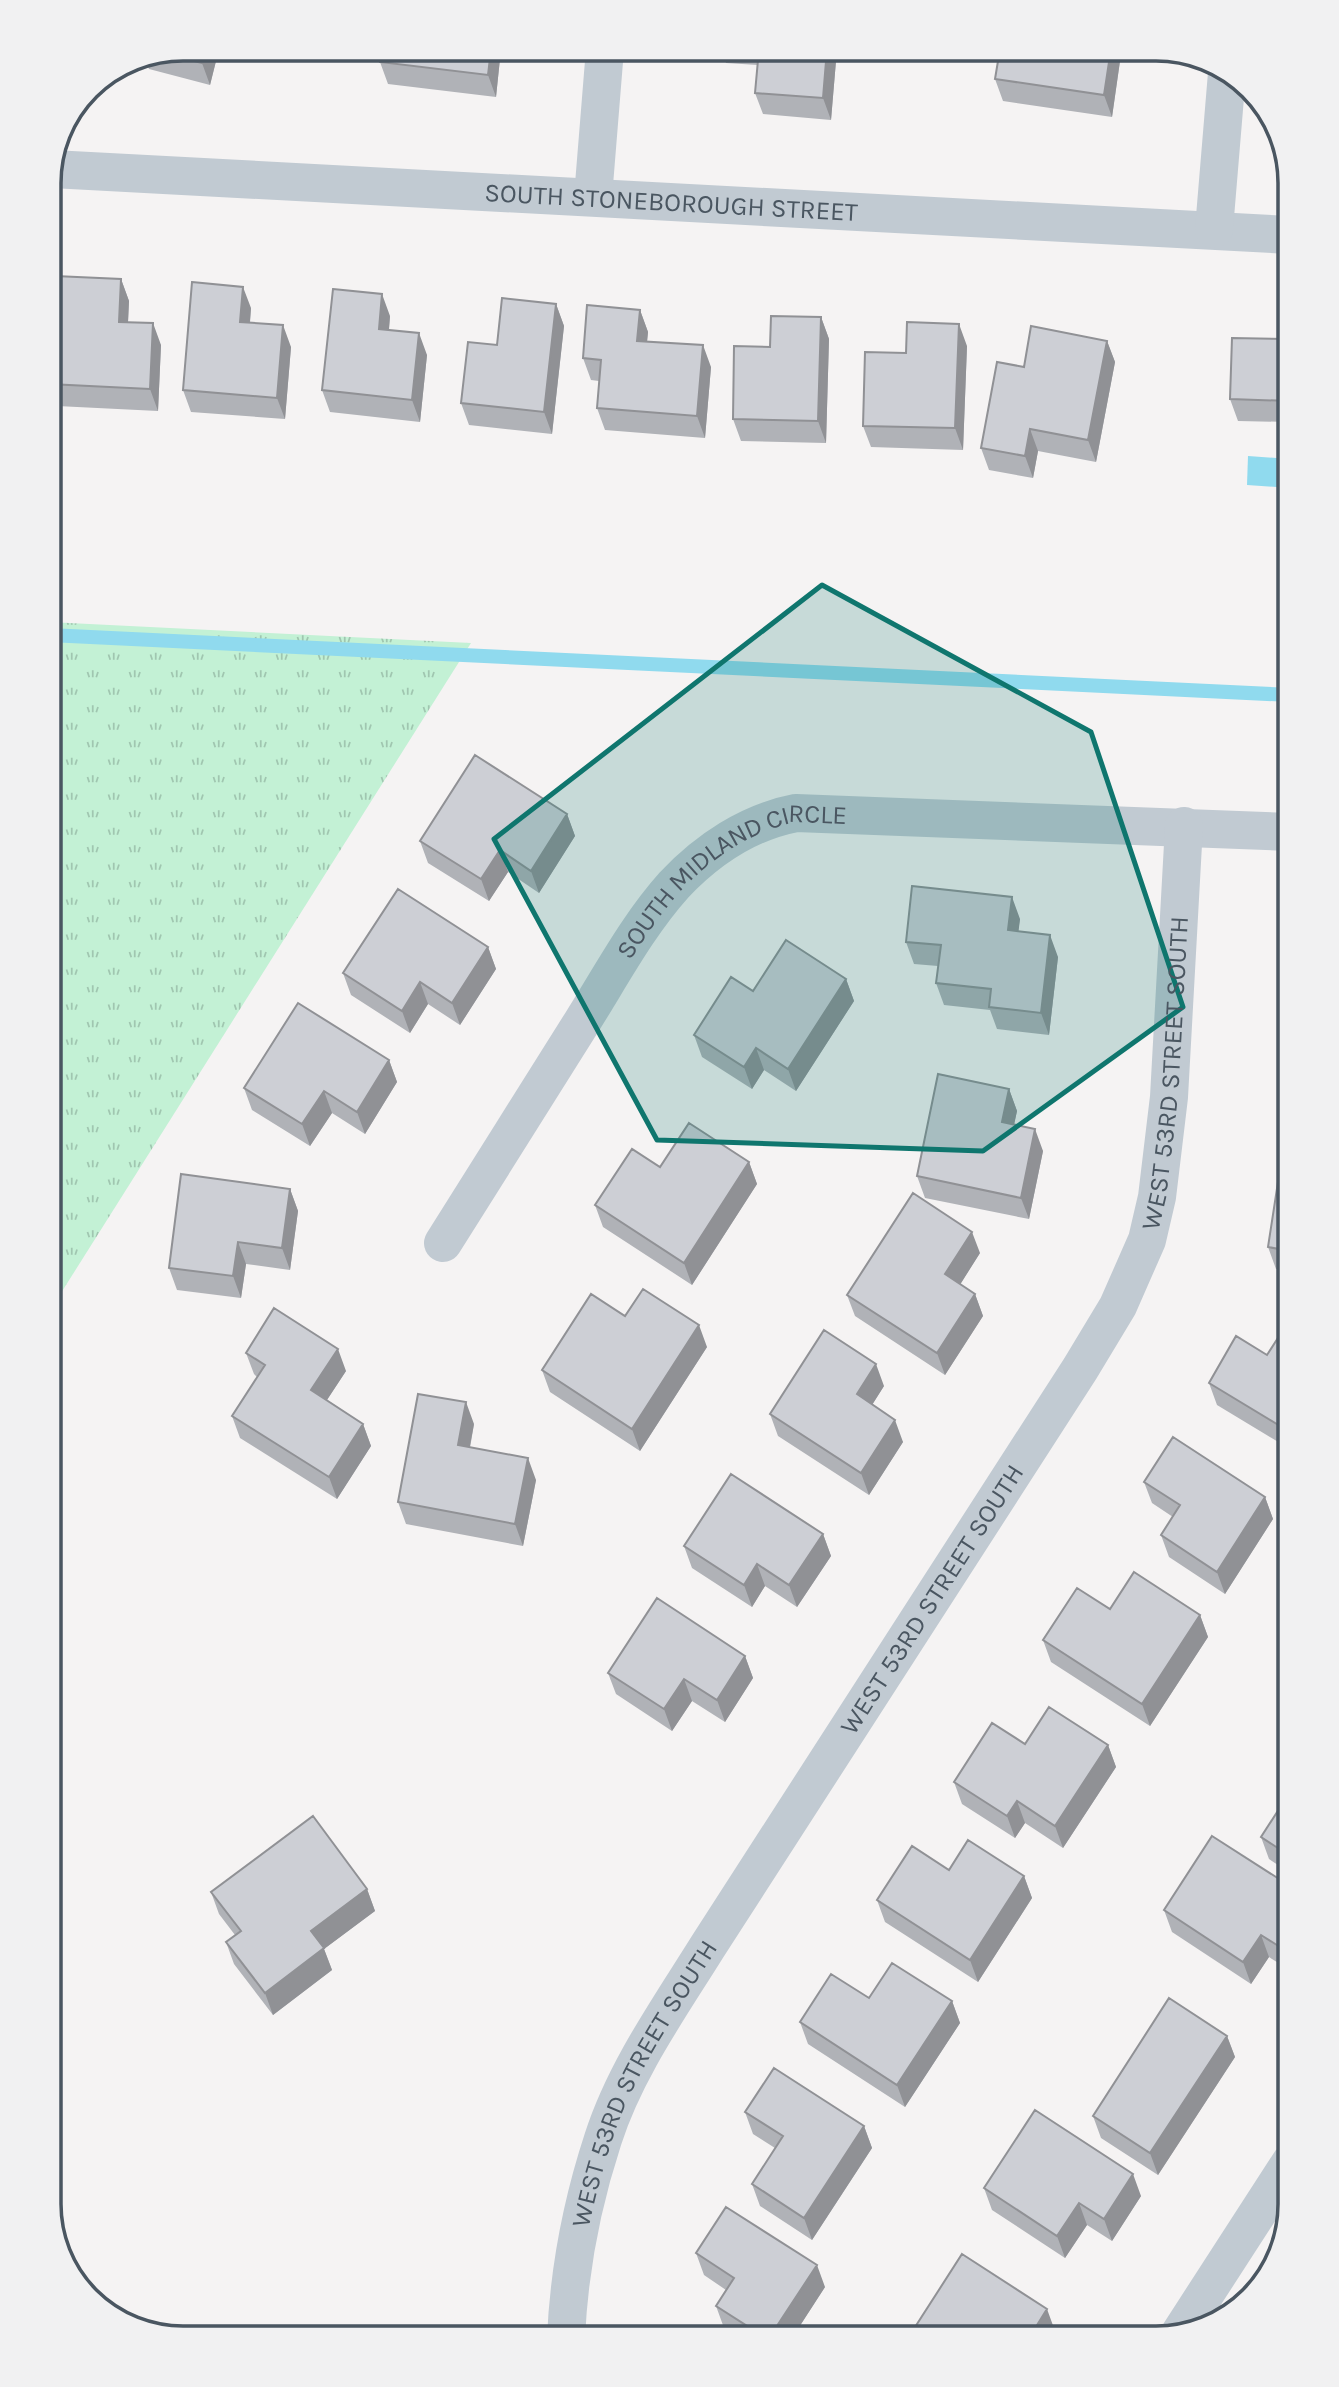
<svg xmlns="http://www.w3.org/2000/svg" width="1339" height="2387" font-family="Karla,sans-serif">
<defs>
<pattern id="grass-tufts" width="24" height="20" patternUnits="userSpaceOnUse" patternTransform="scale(1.75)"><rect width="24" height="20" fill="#c3f1d5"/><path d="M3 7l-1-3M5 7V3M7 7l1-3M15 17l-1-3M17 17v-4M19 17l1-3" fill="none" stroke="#a0c6b0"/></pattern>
</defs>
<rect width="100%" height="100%" fill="#f5f3f3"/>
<!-- grass -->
<path fill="url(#grass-tufts)" d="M49,622L471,643L49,1312Z"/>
<!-- water -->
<path fill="#90daee" d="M1248,456L1290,459V488L1247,485Z"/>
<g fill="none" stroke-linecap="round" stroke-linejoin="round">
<!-- stream -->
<path stroke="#90daee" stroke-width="14" d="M49,635L1290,695"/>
<!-- minor -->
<g stroke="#c1cad2" stroke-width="38">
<path id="s1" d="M52,169L1290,235"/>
<path d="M593,197L605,49"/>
<path d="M1214,229L1227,73"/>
<path id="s2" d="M443,1243C489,1169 536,1096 582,1022C611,976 638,925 674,885C707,850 749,822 796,813L1290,832"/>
<path d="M1180,2333L1290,2163"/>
<path id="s3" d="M566,2338C569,2270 582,2203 603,2139C625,2070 670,2007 708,1946L1080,1369L1118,1306L1147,1240L1157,1197L1169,1097L1184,826"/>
</g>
</g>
<!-- wall -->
<path fill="#b0b2b7" d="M183,49H219L210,85L149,69L144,57Z
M370,49H501L496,97L388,84L380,62L381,53L371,51Z
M721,49H837L831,120L763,114L755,93L758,65L726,63Z
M1120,61L1112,117L1003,101L995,79Z
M121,279L129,301L128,322L161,345L158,411L57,406L49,384Z
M556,304L564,326L552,434L469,425L461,403L497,345Z
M251,308L250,323L291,347L285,419L191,412L183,390Z
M640,310L648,332L647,341L711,367L705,438L605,430L597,408L599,381L591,380L583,358Z
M390,316L389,330L427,355L420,422L330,412L322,390Z
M821,317L829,339L826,443L741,441L733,419L770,347Z
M1290,339V422L1238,421L1230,399Z
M1107,341L1115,362L1096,462L1038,451L1033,478L989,470L981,448L1024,367Z
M967,346L963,450L871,447L863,426L906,353Z
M567,814L575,836L539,893L508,872L489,901L428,863L420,841Z
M1020,919L1018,931L1058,957L1049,1035L997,1029L990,1010L944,1005L936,983L938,966L914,964L906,942Z
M488,947L496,969L460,1025L428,1004L410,1033L351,995L343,973Z
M846,979L854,1001L796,1091L764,1070L752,1089L702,1057L694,1035L753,991Z
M1290,990V1049L1286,1037Z
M389,1060L397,1082L365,1134L332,1113L310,1146L252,1110L244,1088Z
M1009,1089L1017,1111L1014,1124L1043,1151L1029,1219L925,1198L917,1176Z
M749,1162L757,1184L692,1285L603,1227L595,1205L660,1167Z
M1290,1184V1271L1276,1269L1268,1247Z
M290,1189L298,1211L290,1270L246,1264L241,1298L177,1290L169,1268Z
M980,1253L960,1284L975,1294L983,1316L945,1375L855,1316L847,1295Z
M625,1316L707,1347L640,1451L550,1392L542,1370Z
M1290,1319V1449L1217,1405L1209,1383L1267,1355Z
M246,1353L346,1371L327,1400L363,1424L371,1446L337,1499L240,1438L232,1416L257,1377L254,1374Z
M884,1386L872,1405L903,1442L869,1495L778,1436L770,1414Z
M474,1424L470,1448L536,1480L523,1546L406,1524L398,1502Z
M1144,1482L1265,1497L1273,1519L1225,1594L1169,1557L1161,1535L1173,1517L1152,1503Z
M823,1534L831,1556L797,1607L765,1586L752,1607L692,1568L684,1546Z
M1110,1609L1200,1615L1208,1637L1150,1726L1051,1662L1043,1640Z
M745,1656L753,1678L725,1722L692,1701L672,1731L616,1694L608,1673Z
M1025,1744L1108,1745L1116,1767L1063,1848L1025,1823L1015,1838L962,1804L954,1782Z
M1290,1792V1873L1269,1859L1261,1837Z
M949,1870L1024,1876L1032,1898L978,1982L885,1922L877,1900Z
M1290,1886V1967L1288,1969L1269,1957L1251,1984L1172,1932L1164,1910Z
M367,1889L375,1911L324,1949L332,1970L273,2015L234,1964L226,1942L235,1935L219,1914L211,1892Z
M869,1998L952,2001L960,2023L905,2107L808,2044L800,2022Z
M1227,2036L1235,2057L1158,2175L1101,2138L1093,2116Z
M745,2112L864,2126L872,2148L812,2240L760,2206L752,2184L775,2148L753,2134Z
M984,2188L1141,2196L1112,2241L1087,2225L1065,2258L992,2210Z
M696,2253L825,2287L792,2338H740L724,2328L716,2306L726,2290L704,2275Z"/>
<!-- shaded-wall -->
<path fill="#909195" d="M206,49H219L210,85L202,63Z
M491,49H501L496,97L488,75Z
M827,49H837L831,120L823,98Z
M1111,49H1116L1120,61L1112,117L1104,95Z
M121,279L129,301L127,343L119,322Z
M243,287L251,308L248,344L240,322Z
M382,294L390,316L387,351L379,329Z
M556,304L564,326L552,434L544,412Z
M640,310L648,332L645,363L637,341Z
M821,317L829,339L826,443L818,421Z
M153,323L161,345L158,411L150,389Z
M959,324L967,346L963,450L955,428Z
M283,325L291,347L285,419L277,398Z
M419,333L427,355L420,422L412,400Z
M1107,341L1115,362L1096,462L1088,440Z
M703,345L711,367L705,438L697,416Z
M1030,429L1038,451L1033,478L1025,456Z
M567,814L575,836L539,893L531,871Z
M500,850L508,872L489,901L481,879Z
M1012,897L1020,919L1016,952L1008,930Z
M1050,935L1058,957L1049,1035L1041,1013Z
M488,947L496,969L460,1025L452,1003Z
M846,979L854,1001L796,1091L788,1069Z
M420,982L428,1004L410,1033L402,1011Z
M756,1048L764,1070L752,1089L744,1067Z
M389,1060L397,1082L365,1134L357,1112Z
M1009,1089L1017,1111L1010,1144L1002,1122Z
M324,1091L332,1113L310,1146L302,1124Z
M1035,1129L1043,1151L1029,1219L1021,1198Z
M749,1162L757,1184L692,1285L684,1263Z
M290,1189L298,1211L290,1270L282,1248Z
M972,1232L980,1253L953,1296L945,1274Z
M238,1242L246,1264L241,1298L233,1276Z
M975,1294L983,1316L945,1375L937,1353Z
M699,1325L707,1347L640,1451L632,1429Z
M338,1349L346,1371L319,1412L311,1390Z
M876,1364L884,1386L865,1416L857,1394Z
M466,1402L474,1424L466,1467L458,1445Z
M895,1420L903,1442L869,1495L861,1473Z
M363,1424L371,1446L337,1499L329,1477Z
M528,1458L536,1480L523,1546L515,1524Z
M1265,1497L1273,1519L1225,1594L1217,1572Z
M823,1534L831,1556L797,1607L789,1585Z
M757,1564L765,1586L752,1607L744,1585Z
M1200,1615L1208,1637L1150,1726L1142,1704Z
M745,1656L753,1678L725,1722L717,1700Z
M684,1679L692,1701L672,1731L664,1709Z
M1108,1745L1116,1767L1063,1848L1055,1826Z
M1017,1801L1025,1823L1015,1838L1007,1816Z
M1024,1876L1032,1898L978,1982L970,1960Z
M367,1889L375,1911L324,1949L332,1970L273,2015L265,1993L311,1931Z
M1290,1933V1967L1288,1969L1280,1947Z
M1261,1935L1269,1957L1251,1984L1243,1962Z
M952,2001L960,2023L905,2107L897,2085Z
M1227,2036L1235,2057L1158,2175L1150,2153Z
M864,2126L872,2148L812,2240L804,2218Z
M1133,2174L1141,2196L1112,2241L1104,2219Z
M1079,2203L1087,2225L1065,2258L1057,2236Z
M817,2265L825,2287L792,2338H769Z
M1047,2309L1055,2331L1051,2338H1029Z"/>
<!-- building -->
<path fill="#cdcfd5" stroke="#909195" stroke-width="2" d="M183,49H206L202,63L163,53Z
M382,49H491L488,75L380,62Z
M759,49H827L823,98L755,93Z
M1000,49H1111L1104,95L995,79Z
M55,276L121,279L119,322L153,323L150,389L49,384Z
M192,282L243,287L240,322L283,325L277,398L183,390Z
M333,289L382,294L379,329L419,333L412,400L322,390Z
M502,298L556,304L544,412L461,403L468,342L497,345Z
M587,305L640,310L637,341L703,345L697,416L597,408L601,360L583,358Z
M771,316L821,317L818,421L733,419L734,346L770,347Z
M907,322L959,324L955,428L863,426L865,352L906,353Z
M1031,326L1107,341L1088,440L1030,429L1025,456L981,448L997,362L1024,367Z
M1232,338L1290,339V401L1230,399Z
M475,755L567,814L531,871L500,850L481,879L420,841Z
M912,886L1012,897L1008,930L1050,935L1041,1013L989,1007L991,989L936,983L941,945L906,942Z
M398,889L488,947L452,1003L420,982L402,1011L343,973Z
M786,940L846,979L788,1069L756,1048L744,1067L694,1035L731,977L753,991Z
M1290,990V1037H1286Z
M298,1003L389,1060L357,1112L324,1091L302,1124L244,1088Z
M938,1074L1009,1089L1002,1122L1035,1129L1021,1198L917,1176Z
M689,1123L749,1162L684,1263L595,1205L632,1149L660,1167Z
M181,1174L290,1189L282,1248L238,1242L233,1276L169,1268Z
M1278,1182L1290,1184V1251L1268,1247Z
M913,1193L972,1232L945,1274L975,1294L937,1353L847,1295Z
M643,1289L699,1325L632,1429L542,1370L591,1294L625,1316Z
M274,1308L338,1349L311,1390L363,1424L329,1477L232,1416L265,1365L246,1353Z
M1290,1319V1432L1209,1383L1236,1336L1267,1355Z
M824,1330L876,1364L857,1394L895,1420L861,1473L770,1414Z
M418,1394L466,1402L458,1445L528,1458L515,1524L398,1502Z
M1173,1437L1265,1497L1217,1572L1161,1535L1180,1505L1144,1482Z
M731,1474L823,1534L789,1585L757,1564L744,1585L684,1546Z
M1134,1572L1200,1615L1142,1704L1043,1640L1077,1588L1110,1609Z
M657,1598L745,1656L717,1700L684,1679L664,1709L608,1673Z
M1049,1707L1108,1745L1055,1826L1017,1801L1007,1816L954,1782L992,1723L1025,1744Z
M1290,1792V1856L1261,1837Z
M313,1816L367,1889L311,1931L324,1948L265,1993L226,1942L241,1931L211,1892Z
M1212,1836L1290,1886V1933L1280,1947L1261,1935L1243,1962L1164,1910Z
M968,1840L1024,1876L970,1960L877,1900L912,1846L949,1870Z
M892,1963L952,2001L897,2085L800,2022L831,1974L869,1998Z
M1169,1998L1227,2036L1150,2153L1093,2116Z
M774,2068L864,2126L804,2218L752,2184L783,2136L745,2112Z
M1035,2110L1133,2174L1104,2219L1079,2203L1057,2236L984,2188Z
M726,2207L817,2265L769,2338H766L716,2306L734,2278L696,2253Z
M962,2254L1047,2309L1029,2338H908Z"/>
<!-- marked area -->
<path fill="#0f766e" fill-opacity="0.2" stroke="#0f766e" stroke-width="5" stroke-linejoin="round" d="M822,585L1091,732L1183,1007L983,1151L657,1140L494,839Z"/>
<g text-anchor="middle" stroke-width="7" stroke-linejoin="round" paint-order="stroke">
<!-- street labels -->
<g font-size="26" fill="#4a5661" stroke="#fff">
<text dy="9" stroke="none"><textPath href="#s1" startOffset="620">SOUTH STONEBOROUGH STREET</textPath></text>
<text dy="9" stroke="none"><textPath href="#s2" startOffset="480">SOUTH MIDLAND CIRCLE</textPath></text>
<text dy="9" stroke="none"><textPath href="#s3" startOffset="1424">WEST 53RD STREET SOUTH</textPath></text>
<text dy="9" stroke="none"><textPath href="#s3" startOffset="836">WEST 53RD STREET SOUTH</textPath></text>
<text dy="9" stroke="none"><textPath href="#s3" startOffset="270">WEST 53RD STREET SOUTH</textPath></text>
</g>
</g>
<!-- crop -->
<path d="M0 0H1339V2387H0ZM183 61H1156A122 122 0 0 1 1278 183V2204A122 122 0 0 1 1156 2326H183A122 122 0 0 1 61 2204V183A122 122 0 0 1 183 61Z" fill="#f1f1f2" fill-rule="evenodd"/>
<path fill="none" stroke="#4a5661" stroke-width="3.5" d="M183 61H1156A122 122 0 0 1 1278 183V2204A122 122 0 0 1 1156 2326H183A122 122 0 0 1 61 2204V183A122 122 0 0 1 183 61Z"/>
</svg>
